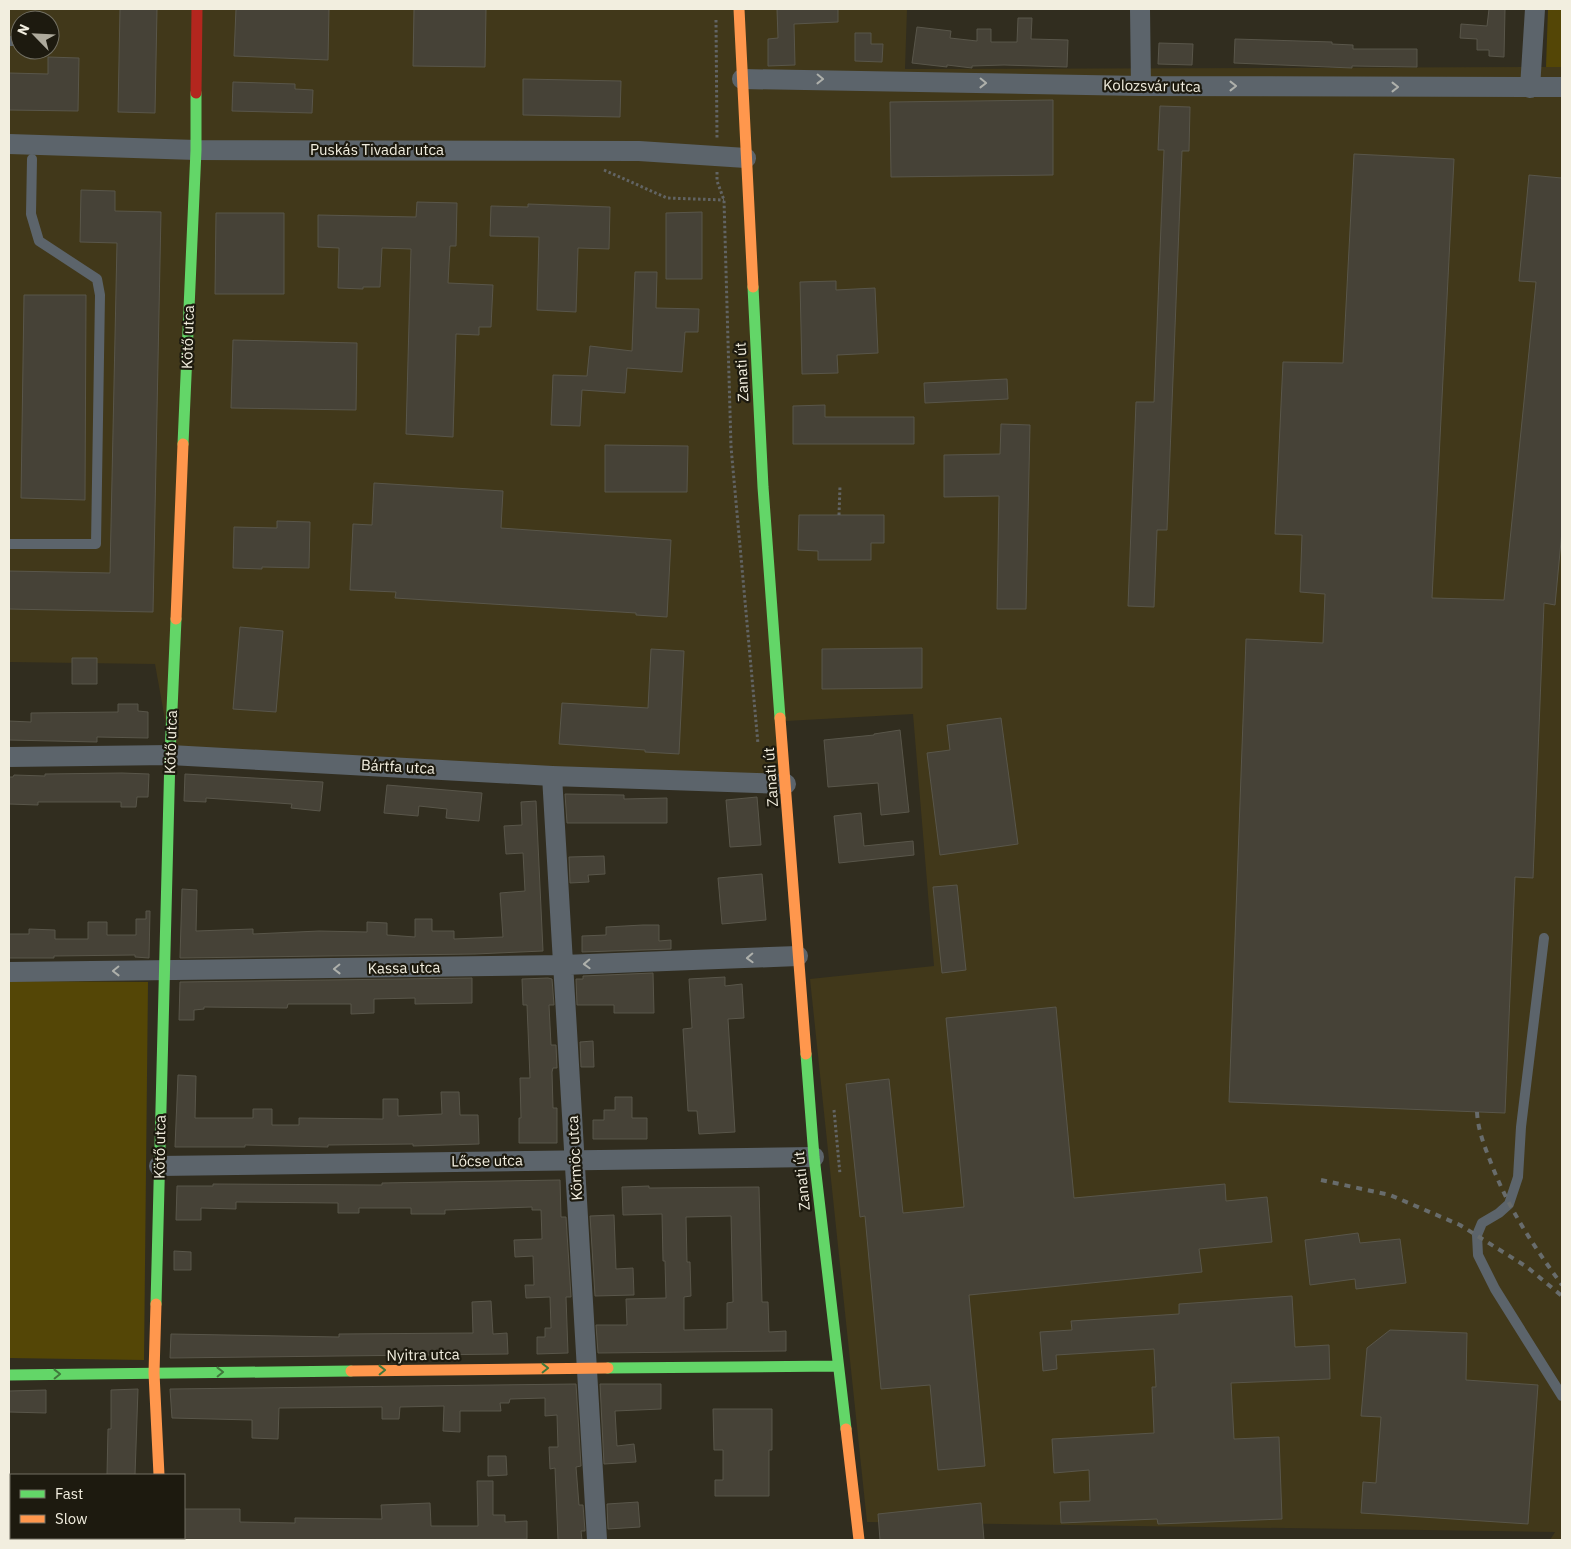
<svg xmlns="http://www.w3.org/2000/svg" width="1571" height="1549" font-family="'IBM Plex Sans',sans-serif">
<rect width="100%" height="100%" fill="#312d1f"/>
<!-- built -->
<path fill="#41381a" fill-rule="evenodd" d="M9,9H907L905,69L1562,67V1540H1550L1555,1532L867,1522L810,979L934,966L913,714L786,721L789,779L171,753L155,664L9,662ZM20,20H50V50H20Z"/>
<!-- green -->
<path fill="#544606" d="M1548,9H1562V67H1546Z
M9,981L148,982L144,1360L9,1358Z"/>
<!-- building -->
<path fill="#464237" stroke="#59564a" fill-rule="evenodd" d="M120,9H157L155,113L118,112Z
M236,9H329L328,60L234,56Z
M414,9H486L485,67L413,66Z
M777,9H838V22L794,24L795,65L768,66V39L778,38Z
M1489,9H1505L1504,57L1489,56V50H1477V39L1460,38L1461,24L1487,26Z
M1018,18H1032L1031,39L1068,40L1067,67L1004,65L972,66V68L947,65V67L912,63L917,27L951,31L950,38L977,41V29H991V42H1017Z
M855,33H871V44H883L882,62L855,61Z
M1235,39L1332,42V44L1353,45V49H1417V67L1352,66V68L1234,63Z
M1159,43L1193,44L1192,65L1158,64Z
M48,57L79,58L78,111L9,110V73L48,74Z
M523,79L621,81L620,117L523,115Z
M233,82L295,84V89L313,90L312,113L232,111Z
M1053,100V175L891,177L890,102Z
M1160,106L1190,107L1189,151H1182L1167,530H1157L1154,607L1128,606L1136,402H1154L1164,150H1158Z
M1354,154L1454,159L1432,598L1504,600L1536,282L1519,281L1529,175L1562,178V531L1555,605L1544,603L1533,878L1515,877L1505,1113L1229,1102L1246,639L1323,643L1325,594L1300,592L1302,535L1275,534L1283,362L1343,363Z
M81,190L115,191V211L161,212L153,612L9,609V571L110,573L117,243L80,242Z
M417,202L457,203L456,246H450L448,283L493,285L491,327H479V335L456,334L453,437L406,434L411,249L382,248L380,287H363V289L338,288L339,248L318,247V215L416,217Z
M528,204L610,207L609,249L578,248L576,312L537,310L539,237L490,236L491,206L528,207Z
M702,212V279H666V213Z
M216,213H284V294H215Z
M635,272H657L656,308L699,309L698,332H685L682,372L627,368L625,393L582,390L580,426L551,425L553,375L587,376L590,346L632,351Z
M836,281V290L875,288L878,353L837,355L838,373L802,374L800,282Z
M24,295H86L85,500L21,498Z
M233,340L357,343L356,410L231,408Z
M1007,379L1008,399L925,403L924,383Z
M825,405V417H914V444H793V406Z
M1001,424L1030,425L1026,609H997L999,496L944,497V455L1000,454Z
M605,445L688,446L687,492H605Z
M374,483L503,491L501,528L671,540L667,617L636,615V613L395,598L396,592L350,590L353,524L372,525Z
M799,515H884V543H871V560H818V551L798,550Z
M277,521L310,522L309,568L262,567V569L233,568L234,527L277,528Z
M240,627L283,631L276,712L233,709Z
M922,648V688L822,689V649Z
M651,649L684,651L679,754L645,752V750L559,744L562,703L648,708Z
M72,658H97V684H72Z
M118,704H138V711L148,712V738L97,737V742L9,740V721L31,722V713L118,712Z
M1001,718L1018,844L940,855L927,753L950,750L947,725Z
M900,730L909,812L881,815L878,783L828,787L824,740L874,735V734Z
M122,773L149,774L148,797H137L136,807H121V802H38V805L9,804V777H13L14,775L45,776V774Z
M185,774L323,782L320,811L291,808L292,804L206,798V802L184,801Z
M387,785L482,793L479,821L446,818L447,809L419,806L418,816L384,813Z
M565,794L624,795V799L667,798V823H567Z
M757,797L761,845L730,847L726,800Z
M536,801L543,951L475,954L180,958L182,889L197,890L196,931L253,929V934L319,931L367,932V922L387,923V935L415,937V919H432V931H454V939L503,937L500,893L525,891L523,853L506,854L504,826L522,825L521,802Z
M861,813L864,846L913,841L914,855L839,863L834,816Z
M604,856L605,874L588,875L589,882L570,883L569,857Z
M762,874L766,920L722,924L718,878Z
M957,885L966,970L942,973L933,887Z
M146,911H150L149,958L135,957V955L54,956V958H9V934H29V929L55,930V939H88V922H107V935H136V919H146Z
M643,925H659V941L671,940V949L582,952V936L606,935V927Z
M653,973L654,1013H614V1005H577L576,979H583V976Z
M725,977V986L742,984L744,1018L728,1019L735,1132L699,1134L697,1111H688L683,1029L692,1028L689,979Z
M472,978V1003L415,1004V998L374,999V1013L351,1014V1004H288L287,1008L204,1007V1009L194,1010V1020H179L180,982Z
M548,978L552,979L554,1005H549L551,1045H556L557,1068H553L552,1072L553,1108H557V1143H519V1118H521L520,1078H530L527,1005H523L522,979Z
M1056,1007L1074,1198L1225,1184L1226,1201L1267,1197L1272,1242L1199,1249L1202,1272L969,1295L985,1466L938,1470L930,1385L881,1389L865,1216L860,1217L846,1084L889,1079L903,1213L964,1207L946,1018Z
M593,1041L594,1067H581L580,1042Z
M178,1075L196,1076L195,1118H253V1109H272V1125H299V1118L383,1119V1099H398V1116L442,1114L441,1092H459L460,1115H478L479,1144L413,1146V1144L328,1145V1147L245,1145V1147H175Z
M615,1097H632V1118H647V1139H593V1120H604V1110H615Z
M560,1180L561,1217H566L571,1297H566L568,1353L537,1354V1337H545V1328H551L550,1297L526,1298L525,1285H534L533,1256L515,1257L514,1240L542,1239L541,1210H532V1207L445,1210V1214H411V1208H359V1213H338V1203L236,1202V1209L201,1208V1220H176L177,1186H213V1184L382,1185V1183Z
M649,1186V1188L759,1187L762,1302H768L769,1332L786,1331V1351L598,1353L596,1325H627L626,1299L666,1298L665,1261H663L662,1214L623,1215L622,1187ZM731,1216L733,1302L727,1303V1329L684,1330V1297L691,1296L690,1262H687L686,1217Z
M614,1215L616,1269L633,1268L634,1295L595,1296L590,1216Z
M1358,1233L1360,1243L1400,1239L1406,1283L1356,1289L1355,1279L1310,1285L1305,1240Z
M174,1251L191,1252V1270H174Z
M1292,1296L1295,1347L1329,1345L1330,1379L1231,1383L1234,1439L1279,1437L1282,1519L1158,1524L1157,1519L1061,1523L1060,1502L1090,1501L1089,1470L1054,1473L1052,1439L1154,1433L1152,1387H1156L1154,1349L1056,1355L1057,1369L1043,1371L1040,1332L1072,1330L1071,1321L1179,1314V1304Z
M491,1301L493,1334L507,1333L508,1354L170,1358L171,1334L339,1337V1334L473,1333L472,1302Z
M1390,1330L1467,1333L1466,1380L1538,1385L1528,1524L1361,1513L1363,1482L1376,1483L1381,1417L1361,1416L1367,1348Z
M576,1384L581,1466L576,1467L579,1505H583L585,1531H581L582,1540H558L555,1468L550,1469L549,1447H558L557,1415L545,1416V1398L510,1399L509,1403H500L501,1411H460V1432L443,1431L444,1406L400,1407L399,1419H382V1407L279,1408L278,1439L252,1438V1420L172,1418L170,1389Z
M600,1384H661V1409L615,1411L617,1446L634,1444L636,1462L604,1464Z
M138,1389L135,1475H107L108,1429H111V1390Z
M46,1390V1413L9,1412V1391Z
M713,1409H772V1450H769V1496H715V1480H723V1450H714Z
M488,1456H506L507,1475L488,1476Z
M477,1481H493V1515H505V1522L527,1521V1539L184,1540V1509H240V1522L295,1523V1518L382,1519L381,1505L430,1503L431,1526H478Z
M638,1502L640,1527L608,1529L607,1504Z
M981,1503L984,1540H880L878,1514Z"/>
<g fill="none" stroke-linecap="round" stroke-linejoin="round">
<!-- path -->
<path stroke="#626464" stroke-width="3" stroke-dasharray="2.5 2.5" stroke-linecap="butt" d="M716,20L717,139
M604,170L667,198L724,200
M717,172V181L724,200L731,447L758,744
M839,515L840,486
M834,1110L840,1174"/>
<!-- lane -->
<path stroke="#5c646b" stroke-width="10" d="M9,41H20
M9,544H96L100,295L97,279L39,241L31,214L32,159
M1544,938L1521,1127L1518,1177L1509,1204L1499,1213L1482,1223L1477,1235L1478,1255L1495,1289L1562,1396"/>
<!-- street -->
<path stroke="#5c646b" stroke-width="20" d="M1140,9L1141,86
M742,79L1141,86L1562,87
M1530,88L1535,9
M9,144L196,150L639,151L746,158
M9,757L170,755L552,776L786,784
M552,776L597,1540
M9,972L563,965L798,956
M159,1166L814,1157
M162,1538V1540"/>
<!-- fast -->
<path stroke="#63d668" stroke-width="11" d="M753,287L763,487L780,718
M183,444L196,150V93
M806,1054L814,1157L846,1429
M156,1304L170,755L176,619
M608,1368L838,1366
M9,1375L351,1371"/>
<!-- slow -->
<path stroke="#ff974d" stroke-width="11" d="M739,9L753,287
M176,619L183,444
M780,718L806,1054
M156,1304L154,1373L159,1475
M351,1371L608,1368
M846,1429L859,1540"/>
<!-- jam -->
<path stroke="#b3261e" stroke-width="11" d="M196,93L197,9"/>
<!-- rail -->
<path stroke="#686c6c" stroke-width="4" stroke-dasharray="6 6" stroke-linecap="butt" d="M1477,1112C1478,1132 1486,1150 1493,1168C1510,1211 1535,1248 1562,1285
M1321,1180L1390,1195L1460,1225L1527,1267L1562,1296"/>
</g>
<!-- one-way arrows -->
<defs><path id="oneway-chevron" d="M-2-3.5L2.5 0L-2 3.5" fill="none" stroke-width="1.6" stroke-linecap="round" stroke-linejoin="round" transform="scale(1.25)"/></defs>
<g stroke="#aeb0ab">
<use href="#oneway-chevron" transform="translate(820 79) rotate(1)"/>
<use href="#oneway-chevron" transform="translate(983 83) rotate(1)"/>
<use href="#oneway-chevron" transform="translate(1233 86)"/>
<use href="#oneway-chevron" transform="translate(1395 87)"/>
<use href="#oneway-chevron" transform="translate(750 958) rotate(178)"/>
<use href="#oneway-chevron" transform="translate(587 964) rotate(178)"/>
<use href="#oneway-chevron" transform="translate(337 969) rotate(179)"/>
<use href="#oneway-chevron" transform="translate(116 971) rotate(179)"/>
</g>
<g stroke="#40783c">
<use href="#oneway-chevron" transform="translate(545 1368) rotate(-1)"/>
<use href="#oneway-chevron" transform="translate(382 1370) rotate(-1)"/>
<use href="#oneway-chevron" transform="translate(220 1372) rotate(-1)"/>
<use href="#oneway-chevron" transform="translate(57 1374) rotate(-1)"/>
</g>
<g text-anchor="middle" stroke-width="4.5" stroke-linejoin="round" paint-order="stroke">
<!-- street labels -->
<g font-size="15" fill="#f2eedf" stroke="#1d1a0f">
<text transform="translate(1152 86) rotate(1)" y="5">Kolozsvár utca</text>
<text x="377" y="155">Puskás Tivadar utca</text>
<text transform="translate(188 337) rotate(-88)" y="5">Kötő utca</text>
<text transform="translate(742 372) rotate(-93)" y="5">Zanati út</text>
<text transform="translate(171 742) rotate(-88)" y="5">Kötő utca</text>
<text transform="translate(398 767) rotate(3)" y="5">Bártfa utca</text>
<text transform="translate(771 777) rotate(-94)" y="5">Zanati út</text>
<text transform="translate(404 968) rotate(-1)" y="5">Kassa utca</text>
<text transform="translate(160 1147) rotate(-89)" y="5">Kötő utca</text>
<text transform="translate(575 1158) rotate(-93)" y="5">Körmöc utca</text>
<text transform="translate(487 1161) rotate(-1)" y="5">Lőcse utca</text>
<text transform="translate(802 1181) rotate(-96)" y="5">Zanati út</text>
<text transform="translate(423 1355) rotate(-1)" y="5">Nyitra utca</text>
</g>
</g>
<!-- border -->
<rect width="1571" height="1549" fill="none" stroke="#f2eedf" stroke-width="20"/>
<!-- legend -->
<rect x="10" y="1474" width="175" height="65" fill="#1d1a0f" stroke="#726f62"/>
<rect x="20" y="1490" width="25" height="8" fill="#63d668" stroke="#726f62"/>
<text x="55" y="1499" font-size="15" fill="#f2eedf">Fast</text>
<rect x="20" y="1515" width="25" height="8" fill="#ff974d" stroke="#726f62"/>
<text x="55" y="1524" font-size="15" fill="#f2eedf">Slow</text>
<!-- north arrow -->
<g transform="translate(35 35) rotate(294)"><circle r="24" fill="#1d1a0f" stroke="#726f62"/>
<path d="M0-4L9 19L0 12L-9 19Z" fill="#aeaa9c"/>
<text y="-8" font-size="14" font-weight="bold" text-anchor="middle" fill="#f2eedf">N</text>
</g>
</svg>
